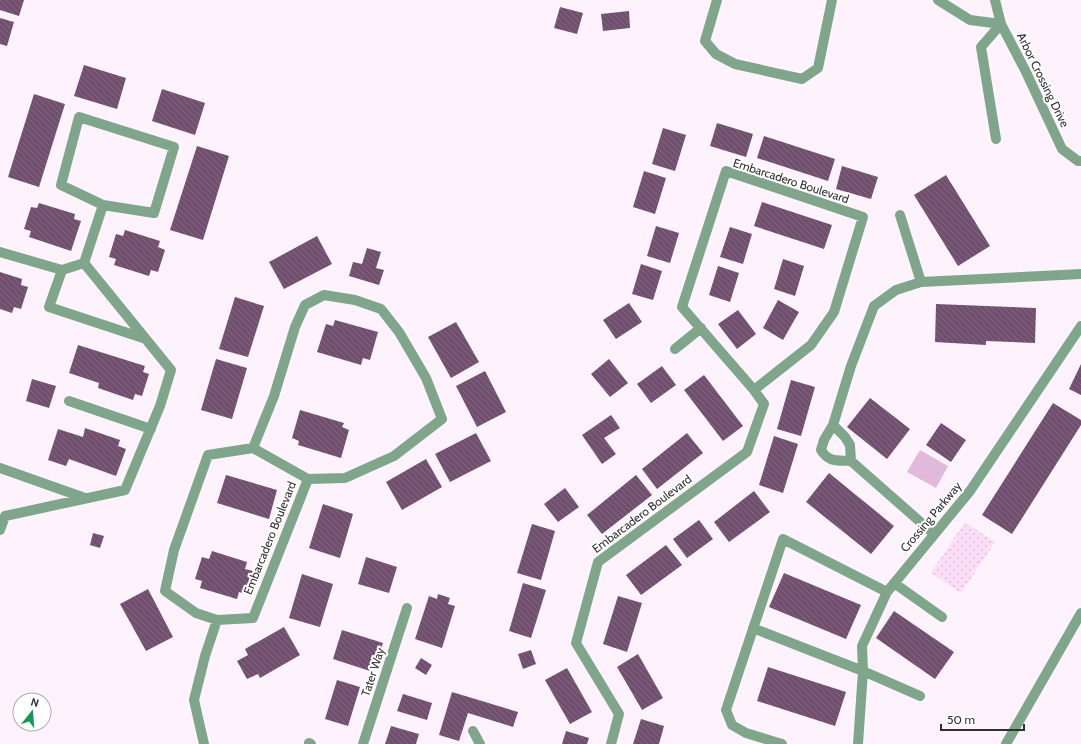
<svg xmlns="http://www.w3.org/2000/svg" width="1081" height="744" font-family="Cabin,sans-serif">
<defs>
<pattern id="park-dots" width="8" height="8" patternUnits="userSpaceOnUse"><rect width="8" height="8" fill="#fbddf8"/><path d="M2 2h.1M6 6h.1" fill="none" stroke="#d8bed5" stroke-width="1.8" stroke-linecap="round"/></pattern>
<pattern id="building-back-hatch" width="6" height="6" patternUnits="userSpaceOnUse"><rect width="6" height="6" fill="#714f6f"/><path d="M-1 5l2 2M0 0l6 6M5-1l2 2" fill="none" stroke="#816680"/></pattern>
</defs>
<rect width="100%" height="100%" fill="#fef3fd"/>
<!-- park -->
<path fill="url(#park-dots)" d="M965,522L995,542L961,593L931,573Z"/>
<!-- water -->
<path fill="#e0b9dc" d="M920,450L948,466L936,488L907,472Z"/>
<!-- building -->
<path fill="url(#building-back-hatch)" d="M0,0H24L19,16L0,10Z
M560,7L583,13L577,34L554,28Z
M629,11L630,28L603,31L601,14Z
M0,18L14,22L7,46L0,44Z
M84,65L126,78L117,109L74,96Z
M162,89L205,103L195,135L152,121Z
M34,94L65,104L39,187L8,177Z
M717,123L753,134L746,157L710,146Z
M663,128L686,135L675,171L652,164Z
M764,136L835,159L828,181L757,158Z
M197,146L229,156L203,240L170,230Z
M842,166L878,177L871,199L836,189Z
M644,171L666,178L655,214L633,207Z
M946,175L990,246L958,266L914,195Z
M762,202L832,225L824,249L754,226Z
M39,203L75,214L74,219L81,221L71,251L29,237L31,231L24,229L31,207L37,208Z
M656,226L679,233L670,263L647,256Z
M730,227L752,234L743,264L720,257Z
M125,230L160,241L158,247L165,250L158,272L151,270L149,276L114,265L116,259L109,257L116,234L123,236Z
M317,236L332,264L284,289L269,262Z
M367,248L381,252L376,268L384,270L379,285L349,276L353,262L362,264Z
M783,259L804,266L795,296L774,289Z
M641,264L662,271L653,300L632,294Z
M718,266L739,273L730,302L709,295Z
M0,272L22,279L21,285L28,287L21,309L14,307L12,313L0,309Z
M235,297L264,306L248,357L219,349Z
M778,300L799,312L783,340L763,328Z
M629,303L642,322L616,339L603,320Z
M936,304L1036,308L1035,343L986,341V345L935,342Z
M738,310L756,334L737,349L718,324Z
M335,320L378,332L370,360L363,358L361,365L317,352L326,324L333,326Z
M456,322L479,362L451,378L428,337Z
M78,345L145,366L143,372L149,374L142,396L135,394L133,400L98,388L99,383L69,373Z
M216,359L247,368L232,419L201,410Z
M609,359L628,383L610,397L591,374Z
M1081,364V395L1069,389Z
M662,366L676,385L651,403L637,384Z
M485,371L506,412L477,427L456,386Z
M704,375L743,426L723,441L684,390Z
M32,379L56,386L49,408L26,401Z
M791,380L815,387L801,436L777,429Z
M870,398L910,429L887,459L847,427Z
M1053,403L1081,420V425L1012,534L982,515Z
M300,410L344,423L342,427L349,430L341,458L298,445L299,441L292,438Z
M611,415L620,428L604,438L616,454L602,464L582,435Z
M941,423L966,440L951,462L926,445Z
M85,428L120,440L118,446L126,449L116,476L69,459L66,466L48,460L58,429L83,437Z
M476,433L491,461L450,482L435,454Z
M687,433L703,453L657,489L642,469Z
M774,436L798,444L783,493L759,485Z
M426,459L442,487L402,510L386,482Z
M829,473L894,526L871,554L806,502Z
M226,475L277,490L269,519L217,503Z
M636,475L652,495L602,534L587,515Z
M565,488L579,507L558,522L544,504Z
M754,491L770,512L729,542L714,522Z
M323,504L353,514L340,558L309,548Z
M699,520L713,539L687,558L673,539Z
M532,524L555,531L541,580L517,573Z
M93,533L104,536L100,548L90,545Z
M666,545L682,565L641,595L626,575Z
M212,551L247,562L245,569L253,571L246,594L239,592L237,599L200,588L202,581L195,579L202,557L209,559Z
M366,557L397,567L389,593L358,584Z
M784,573L861,605L846,639L769,607Z
M302,574L333,584L320,627L289,618Z
M523,583L546,590L531,638L509,631Z
M148,589L173,637L146,651L120,604Z
M438,594L450,598L448,604L455,606L442,648L415,639L429,596L437,599Z
M618,596L642,603L627,652L603,644Z
M894,611L954,652L935,679L876,638Z
M284,627L300,655L260,678L258,674L247,679L237,661L248,655L245,649Z
M342,630L383,643L373,672L333,659Z
M531,650L536,664L523,669L518,654Z
M638,654L663,698L642,710L617,667Z
M421,658L432,665L426,675L415,668Z
M768,667L846,692L835,726L757,701Z
M567,668L592,712L570,724L545,680Z
M337,680L360,687L348,726L325,719Z
M452,692L518,712L513,727L468,713L459,741L439,735Z
M403,694L432,703L427,720L397,711Z
M641,719L664,726L659,744H633Z
M391,726L419,734L416,744H385Z
M566,731L589,738L587,744H562Z"/>
<g fill="none" stroke-linecap="round" stroke-linejoin="round">
<!-- minor -->
<path stroke="#7fa58b" stroke-width="10" d="M717,0L705,41L716,54L735,64L802,79L818,68L832,0
M938,0L970,20L1001,24
M995,0L1001,24L1025,70L1062,149L1078,161H1081
M79,117L174,147L154,213L103,205L61,185Z
M996,139L981,47L1001,24
M900,215L921,282L1081,274
M0,252L62,270
M84,263L62,270L49,307L146,339
M675,349L701,328
M69,401L151,429
M833,425L845,437L850,445L851,461L934,534
M253,448L274,396L295,327L305,305L324,295L355,300L381,309L399,332L426,378L442,419L394,456L345,478L308,479
M253,448L308,479L253,618L217,620L196,613L165,591L174,550L208,455Z
M851,461C838,460 829,463 821,450L824,440L833,425L851,366L874,306L896,290L921,282
M0,468L85,498
M0,530L5,516L125,490L160,406L171,370L84,263L103,205
M894,583L942,617
M753,628L863,671L920,696
M473,731L480,744
M309,743L311,744
M204,744L194,700L205,656L217,620
M363,744L407,608
M611,744L619,714L576,643L598,562L747,452L764,404L754,390L811,345L834,312L863,217L726,171L682,307L754,390
M782,744L746,733L732,725L726,710L783,539L887,592
M858,744L863,671L862,646L887,592L970,491L1081,326
M1006,744L1081,613"/>
</g>
<g text-anchor="middle" stroke-width="4" stroke-linejoin="round" paint-order="stroke">
<!-- street labels -->
<g font-size="12" fill="#332f33" stroke="#fff">
<text transform="translate(1043 80) rotate(64)" y="4">Arbor Crossing Drive</text>
<text transform="translate(791 181) rotate(18)" y="4">Embarcadero Boulevard</text>
<text transform="translate(642 514) rotate(-37)" y="4">Embarcadero Boulevard</text>
<text transform="translate(931 517) rotate(-50)" y="4">Crossing Parkway</text>
<text transform="translate(270 538) rotate(-68)" y="4">Embarcadero Boulevard</text>
<text transform="translate(373 672) rotate(-72)" y="4">Tater Way</text>
</g>
</g>
<!-- north arrow -->
<g transform="translate(32 712) rotate(17)"><circle r="19" fill="#ffffff" stroke="#adacad"/>
<path d="M0-3L7 15L0 10L-7 15Z" fill="#149857"/>
<text y="-6" font-size="11" font-weight="bold" text-anchor="middle" fill="#332f33">N</text>
</g>
<!-- scale -->
<path d="M941 724v6h83v-6" fill="none" stroke="#332f33" stroke-width="2"/>
<text x="947" y="724" font-size="12" fill="#332f33" stroke="#ffffff" stroke-width="3" paint-order="stroke">50 m</text>
</svg>
